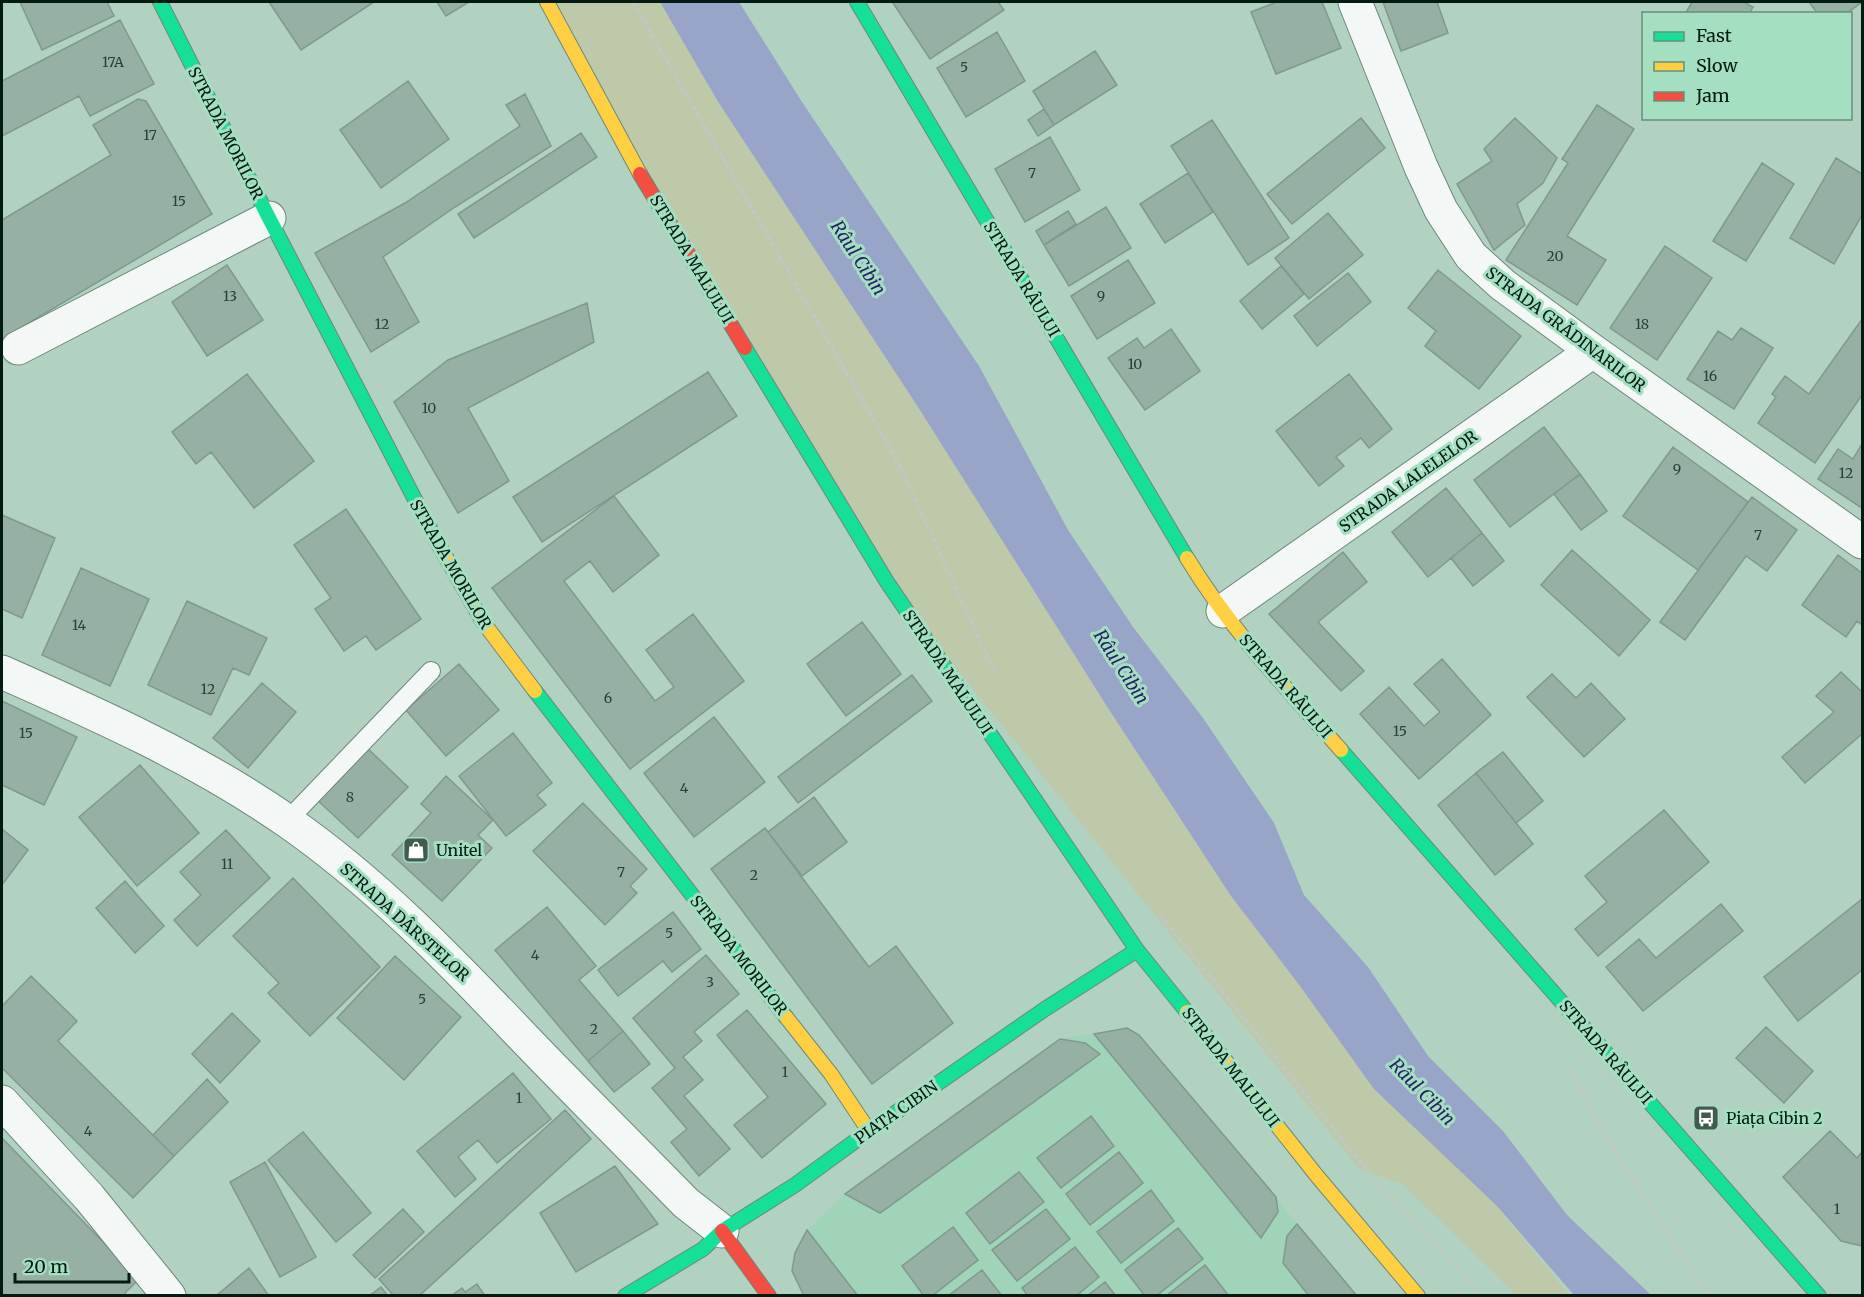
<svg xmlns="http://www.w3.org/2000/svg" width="1864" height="1297" font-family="Merriweather,serif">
<rect width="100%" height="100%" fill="#b1d2c1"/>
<!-- built -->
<path fill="#9fd4b9" d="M1127,1028L1139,1035L1357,1295L804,1296L792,1271L795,1253L807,1230L845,1194L1060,1039Z"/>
<!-- green -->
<path fill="#bdc9a9" d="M547,2H660L717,100L918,407L1108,708L1231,896L1300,986L1497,1206L1569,1295H1516L1404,1185L1359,1169L887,582Z"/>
<!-- water -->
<path fill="#98a4c8" d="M660,2H739L802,102L979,366L1068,530L1133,627L1203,718L1274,823L1304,895L1368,967L1428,1056L1503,1131L1567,1215L1651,1295H1574L1497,1206L1374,1089L1300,986L1231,896L1108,708L918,407L717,100Z"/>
<!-- building -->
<path fill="#97b0a4" stroke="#7f998c" stroke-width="1.5" d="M20,2H107L114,16L42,50Z
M269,2H374L301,50Z
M437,2H469L446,16Z
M895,2H998L1004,10L930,59L893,3Z
M1277,2H1322L1341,48L1276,74L1251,12Z
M1383,2H1437L1448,33L1401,51Z
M1692,2H1744L1753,7L1749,14H1685Z
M1809,2H1862L1846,14H1818Z
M120,20L154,84L90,116L79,96L2,136V81Z
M997,32L1025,81L966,117L937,68Z
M1095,51L1117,85L1054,125L1033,91Z
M408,81L449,139L381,188L340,130Z
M525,94L551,146L455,207L383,257L419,322L371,352L315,253L405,203L520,126L506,105Z
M138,99L146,101L212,214L2,339V220L111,155L93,125Z
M1597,105L1634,129L1567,236L1606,260L1577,305L1506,260L1568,163L1562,159Z
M1044,109L1054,125L1038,136L1028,120Z
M1361,118L1385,148L1292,224L1267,194Z
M1515,118L1557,158L1543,183L1517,204L1525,225L1494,250L1457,184L1492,161L1484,149Z
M1212,120L1289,238L1248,265L1171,146Z
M581,133L597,157L474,238L458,214Z
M1050,137L1080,190L1025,222L995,169Z
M1836,158L1862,174V215L1834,264L1790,238Z
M1762,163L1794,184L1746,261L1713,241Z
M1188,173L1213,212L1165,243L1140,204Z
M1106,207L1131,248L1069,286L1044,245Z
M1068,211L1076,224L1044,245L1036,231Z
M1328,213L1363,255L1309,299L1275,258Z
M1665,246L1712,278L1657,360L1610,328Z
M1128,260L1155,303L1097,339L1071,296Z
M227,265L263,320L207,356L172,302Z
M1281,266L1304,294L1262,329L1240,301Z
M1438,270L1521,336L1479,389L1425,346L1436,331L1408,308Z
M1348,273L1371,302L1317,346L1294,316Z
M587,303L594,342L468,408L509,481L458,513L394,402L448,360Z
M1862,319V395L1815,463L1758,423L1776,397L1772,394L1785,376L1809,394Z
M1741,328L1773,348L1734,409L1687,379L1718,331L1732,340Z
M1171,329L1200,371L1145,410L1108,358L1137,338L1144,348Z
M708,372L737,416L542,542L513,497Z
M247,374L314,461L254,508L211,452L196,464L172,432Z
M1349,374L1392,429L1369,448L1361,438L1336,457L1344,466L1319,486L1276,431Z
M1544,427L1580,474L1510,527L1474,480Z
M1862,444V508L1818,479L1838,449L1853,459Z
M1673,447L1748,502L1698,570L1623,516Z
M1580,474L1607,511L1581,530L1554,494Z
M1446,488L1482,533L1428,577L1392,532Z
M614,496L659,555L613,592L590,561L564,581L655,701L674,687L646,650L693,614L744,681L630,769L492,588Z
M1752,497L1797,530L1767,571L1746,556L1685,640L1660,622Z
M346,509L421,619L376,650L366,636L344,651L315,609L331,598L294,545Z
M2,515L55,538L22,618L2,609Z
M1482,533L1504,561L1473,586L1451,558Z
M1572,550L1650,620L1619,656L1541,585Z
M1343,552L1367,582L1318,622L1364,671L1341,691L1269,614Z
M1838,555L1862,573V625L1857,621L1846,637L1802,605Z
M81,568L149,599L110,686L42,655Z
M187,601L267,638L249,675L233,668L211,715L148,685Z
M862,622L901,674L846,716L807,664Z
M1442,659L1491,715L1419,779L1360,714L1389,687L1424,726L1440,712L1414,684Z
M459,664L499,710L446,756L406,710Z
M1841,672L1862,692V734L1805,783L1782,757L1834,712L1816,696Z
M1552,674L1576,698L1591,683L1625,719L1584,757L1527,697Z
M912,675L932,701L798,803L778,777Z
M262,683L296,712L248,768L213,738Z
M2,701L77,737L44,805L2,785Z
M714,717L765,782L694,837L644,773Z
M513,733L552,783L537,795L546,805L506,836L459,776Z
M363,744L408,787L358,838L313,796Z
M1503,752L1543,801L1516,823L1476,773Z
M140,765L199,833L137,886L79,817Z
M1476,773L1533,844L1495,875L1438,805Z
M446,776L493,820L478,835L492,848L442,901L392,855L431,813L421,804Z
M814,797L847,842L802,876L768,832Z
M583,803L647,869L630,886L637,893L605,925L533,851Z
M1664,810L1709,862L1598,956L1575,929L1607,902L1585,876Z
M765,828L869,967L896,946L953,1023L872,1084L711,869Z
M2,829L28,850L2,885Z
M226,830L270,878L197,946L174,920L201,895L180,872Z
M293,878L380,967L310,1036L268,993L279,983L233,936Z
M125,881L164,926L135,953L96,908Z
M1862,899V970L1798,1021L1764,977Z
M1721,904L1743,931L1643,1011L1606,967L1639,939L1656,958Z
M547,907L596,966L579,980L623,1031L588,1061L495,950Z
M673,912L701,949L672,972L663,961L618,996L598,970Z
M706,955L739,994L694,1032L702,1041L683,1057L703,1080L684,1096L730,1149L699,1176L671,1142L687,1129L652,1088L675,1068L633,1018Z
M395,956L461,1017L404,1080L337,1018Z
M31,976L77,1021L58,1041L174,1156L133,1198L2,1068V1006Z
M747,1010L826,1104L762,1158L734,1125L768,1097L717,1035Z
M232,1013L260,1041L220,1083L192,1054Z
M1766,1027L1813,1071L1784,1103L1736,1058Z
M1127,1028L1139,1035L1276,1197L1278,1212L1261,1238L1094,1034Z
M623,1031L650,1064L614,1092L588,1061Z
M1060,1039L1085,1043L1100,1054L880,1213L845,1194Z
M513,1073L551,1119L497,1163L478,1140L458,1157L476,1179L455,1197L417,1151Z
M207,1079L228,1102L174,1156L153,1135Z
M565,1110L591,1139L419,1296H394L379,1279Z
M1091,1116L1114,1146L1061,1188L1037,1158Z
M1830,1131L1857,1158L1862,1152V1246L1841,1241L1783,1177Z
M303,1132L371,1213L336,1242L268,1160Z
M2,1138L139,1279L125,1293L126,1296H2Z
M1119,1152L1143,1183L1090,1225L1066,1194Z
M265,1162L316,1257L280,1277L230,1182Z
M615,1166L658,1224L576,1272L540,1213Z
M1019,1172L1044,1202L990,1244L966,1213Z
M1151,1190L1174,1221L1121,1263L1097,1232Z
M403,1209L424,1232L375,1278L353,1255Z
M1046,1209L1070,1239L1017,1281L992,1250Z
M1297,1224L1357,1296H1309L1283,1263L1287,1236Z
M953,1227L978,1260L932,1296H924L902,1266Z
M1178,1228L1203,1259L1156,1296H1145L1125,1270Z
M807,1230L858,1296H804L792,1271L795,1253Z
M1075,1247L1099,1277L1076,1296H1028L1022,1288Z
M1205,1265L1229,1296H1166Z
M249,1268L269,1296H216Z
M982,1270L1002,1296H948Z
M1105,1282L1116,1296H1087Z
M477,1284L485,1296H451L462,1288L465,1292Z
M381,1287L388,1296H369Z"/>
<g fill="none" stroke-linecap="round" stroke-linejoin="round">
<defs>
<path id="lane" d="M287,821L431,671"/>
<path id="street" d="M1355,2L1421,167L1441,210L1471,256L1503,285L1593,351L1862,542
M18,348L269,218
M1223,611L1593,351
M2,672C99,715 198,759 287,821C375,882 450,960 524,1038C577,1093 632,1148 686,1203L722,1231
M2,1102L89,1197L169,1296"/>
<path id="fast" d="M160,2L269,218L436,540
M857,2L1187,558
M745,348L887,582L1137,950L1187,1012
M535,691L786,1017
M1341,750L1819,1296
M625,1296L703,1249L722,1231L795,1185L869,1131L1045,1009L1137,950"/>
<path id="slow" d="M547,2L640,174
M436,540L483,622L535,691
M1187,558C1230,629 1287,689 1341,750
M1187,1012L1317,1176L1418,1296
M786,1017L831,1074L869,1131"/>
<path id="jam" d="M640,174L745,348
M722,1231L769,1296"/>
</defs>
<!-- lane casing -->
<use href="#lane" stroke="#6d877a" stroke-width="20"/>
<!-- street casing -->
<use href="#street" stroke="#6d877a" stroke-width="35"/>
<!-- fast casing -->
<use href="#fast" stroke="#6d877a" stroke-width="16"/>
<!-- slow casing -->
<use href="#slow" stroke="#6d877a" stroke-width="16"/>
<!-- jam casing -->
<use href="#jam" stroke="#6d877a" stroke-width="16"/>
<!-- path -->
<path stroke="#bfc8c4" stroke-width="4" stroke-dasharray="4.5 3" stroke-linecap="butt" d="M633,2L900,466L994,671
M1160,915L1391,1200L1484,1296
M1569,1069L1615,1153L1709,1296"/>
<!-- lane -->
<use href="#lane" stroke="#f3f8f6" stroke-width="18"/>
<!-- street -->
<use href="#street" stroke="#f3f8f6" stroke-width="33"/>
<!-- fast -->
<use href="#fast" stroke="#16e098" stroke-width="14"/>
<!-- slow -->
<use href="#slow" stroke="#ffcf43" stroke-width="14"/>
<!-- jam -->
<use href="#jam" stroke="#f24e42" stroke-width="14"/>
</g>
<!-- icons -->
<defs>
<symbol id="shop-square" viewBox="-11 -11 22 22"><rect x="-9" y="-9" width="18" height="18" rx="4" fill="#415b4f" stroke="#a4dfc1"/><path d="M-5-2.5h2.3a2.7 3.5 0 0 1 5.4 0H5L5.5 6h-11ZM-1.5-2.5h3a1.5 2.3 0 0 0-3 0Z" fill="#fff"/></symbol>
<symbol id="bus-square" viewBox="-11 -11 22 22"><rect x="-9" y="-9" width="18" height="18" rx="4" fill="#415b4f" stroke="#a4dfc1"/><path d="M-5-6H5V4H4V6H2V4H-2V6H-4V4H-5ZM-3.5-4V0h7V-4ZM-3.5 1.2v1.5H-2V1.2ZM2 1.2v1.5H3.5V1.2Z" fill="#fff"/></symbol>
</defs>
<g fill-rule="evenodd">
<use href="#shop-square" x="401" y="835" width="30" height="30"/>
<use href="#bus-square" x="1691" y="1103" width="30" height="30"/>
</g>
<g text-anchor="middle" stroke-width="6" stroke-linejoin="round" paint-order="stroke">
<!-- number labels -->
<g font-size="14" fill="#294036">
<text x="113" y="67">17A</text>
<text x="964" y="72">5</text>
<text x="150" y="140">17</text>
<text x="1032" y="178">7</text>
<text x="179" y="206">15</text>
<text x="1555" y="261">20</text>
<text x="230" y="301">13</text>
<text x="1101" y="301">9</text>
<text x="382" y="329">12</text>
<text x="1642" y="329">18</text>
<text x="1135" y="369">10</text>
<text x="1710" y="381">16</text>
<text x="429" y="413">10</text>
<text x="1677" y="474">9</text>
<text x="1846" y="478">12</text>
<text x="1758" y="540">7</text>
<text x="79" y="630">14</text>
<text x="208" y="694">12</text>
<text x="608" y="703">6</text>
<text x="1400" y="736">15</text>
<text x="26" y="738">15</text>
<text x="684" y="793">4</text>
<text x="350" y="802">8</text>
<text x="227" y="869">11</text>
<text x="621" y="877">7</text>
<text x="754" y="880">2</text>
<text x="669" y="938">5</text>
<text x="535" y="960">4</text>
<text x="710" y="987">3</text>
<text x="422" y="1004">5</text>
<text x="594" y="1034">2</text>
<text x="785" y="1077">1</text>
<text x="519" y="1103">1</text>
<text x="88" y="1136">4</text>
<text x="1837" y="1214">1</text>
</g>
<!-- street labels -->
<g font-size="16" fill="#041b11" stroke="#a4dfc1">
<text transform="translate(226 133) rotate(63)" y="6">STRADA MORILOR</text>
<text transform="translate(692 259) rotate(59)" y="6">STRADA MALULUI</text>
<text transform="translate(1022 279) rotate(59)" y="6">STRADA RÂULUI</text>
<text transform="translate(1566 329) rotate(37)" y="6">STRADA GRĂDINARILOR</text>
<text transform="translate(1408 481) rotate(-35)" y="6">STRADA LALELELOR</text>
<text transform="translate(451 564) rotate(60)" y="6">STRADA MORILOR</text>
<text transform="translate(948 672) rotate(56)" y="6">STRADA MALULUI</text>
<text transform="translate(1286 686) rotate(49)" y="6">STRADA RÂULUI</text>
<text transform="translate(405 922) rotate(42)" y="6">STRADA DÂRSTELOR</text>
<text transform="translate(739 955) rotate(52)" y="6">STRADA MORILOR</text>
<text transform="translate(1606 1052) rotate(49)" y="6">STRADA RÂULUI</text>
<text transform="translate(1231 1067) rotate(52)" y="6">STRADA MALULUI</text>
<text transform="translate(896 1112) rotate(-35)" y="6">PIAȚA CIBIN</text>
</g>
<!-- poi labels -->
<g font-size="16" fill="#041b11" stroke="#a4dfc1" text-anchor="start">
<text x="436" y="856">Unitel</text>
<text x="1726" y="1124">Piața Cibin 2</text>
</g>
<!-- water labels -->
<g font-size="18" font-style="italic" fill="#282166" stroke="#a4dfc1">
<text transform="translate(858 258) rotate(57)" y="6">Râul Cibin</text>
<text transform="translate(1121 667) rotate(57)" y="6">Râul Cibin</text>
<text transform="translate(1422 1092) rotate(46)" y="6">Râul Cibin</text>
</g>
</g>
<!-- border -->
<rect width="1864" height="1297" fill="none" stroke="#041b11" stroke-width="6"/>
<!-- legend -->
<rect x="1642" y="12" width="210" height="108" fill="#a4dfc1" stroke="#64917b" stroke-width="1.5"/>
<rect x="1654" y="32" width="30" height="9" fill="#16e098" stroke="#64917b" stroke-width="1.5"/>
<text x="1696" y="42" font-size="18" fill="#041b11">Fast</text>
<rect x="1654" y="62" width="30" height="9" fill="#ffcf43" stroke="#64917b" stroke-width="1.5"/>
<text x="1696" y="72" font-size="18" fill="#041b11">Slow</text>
<rect x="1654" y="92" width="30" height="9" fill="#f24e42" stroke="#64917b" stroke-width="1.5"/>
<text x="1696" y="102" font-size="18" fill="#041b11">Jam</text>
<!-- scale -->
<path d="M15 1273v9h114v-9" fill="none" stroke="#041b11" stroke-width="3"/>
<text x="24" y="1273" font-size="18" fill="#041b11" stroke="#a4dfc1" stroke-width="4.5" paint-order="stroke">20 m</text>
</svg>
